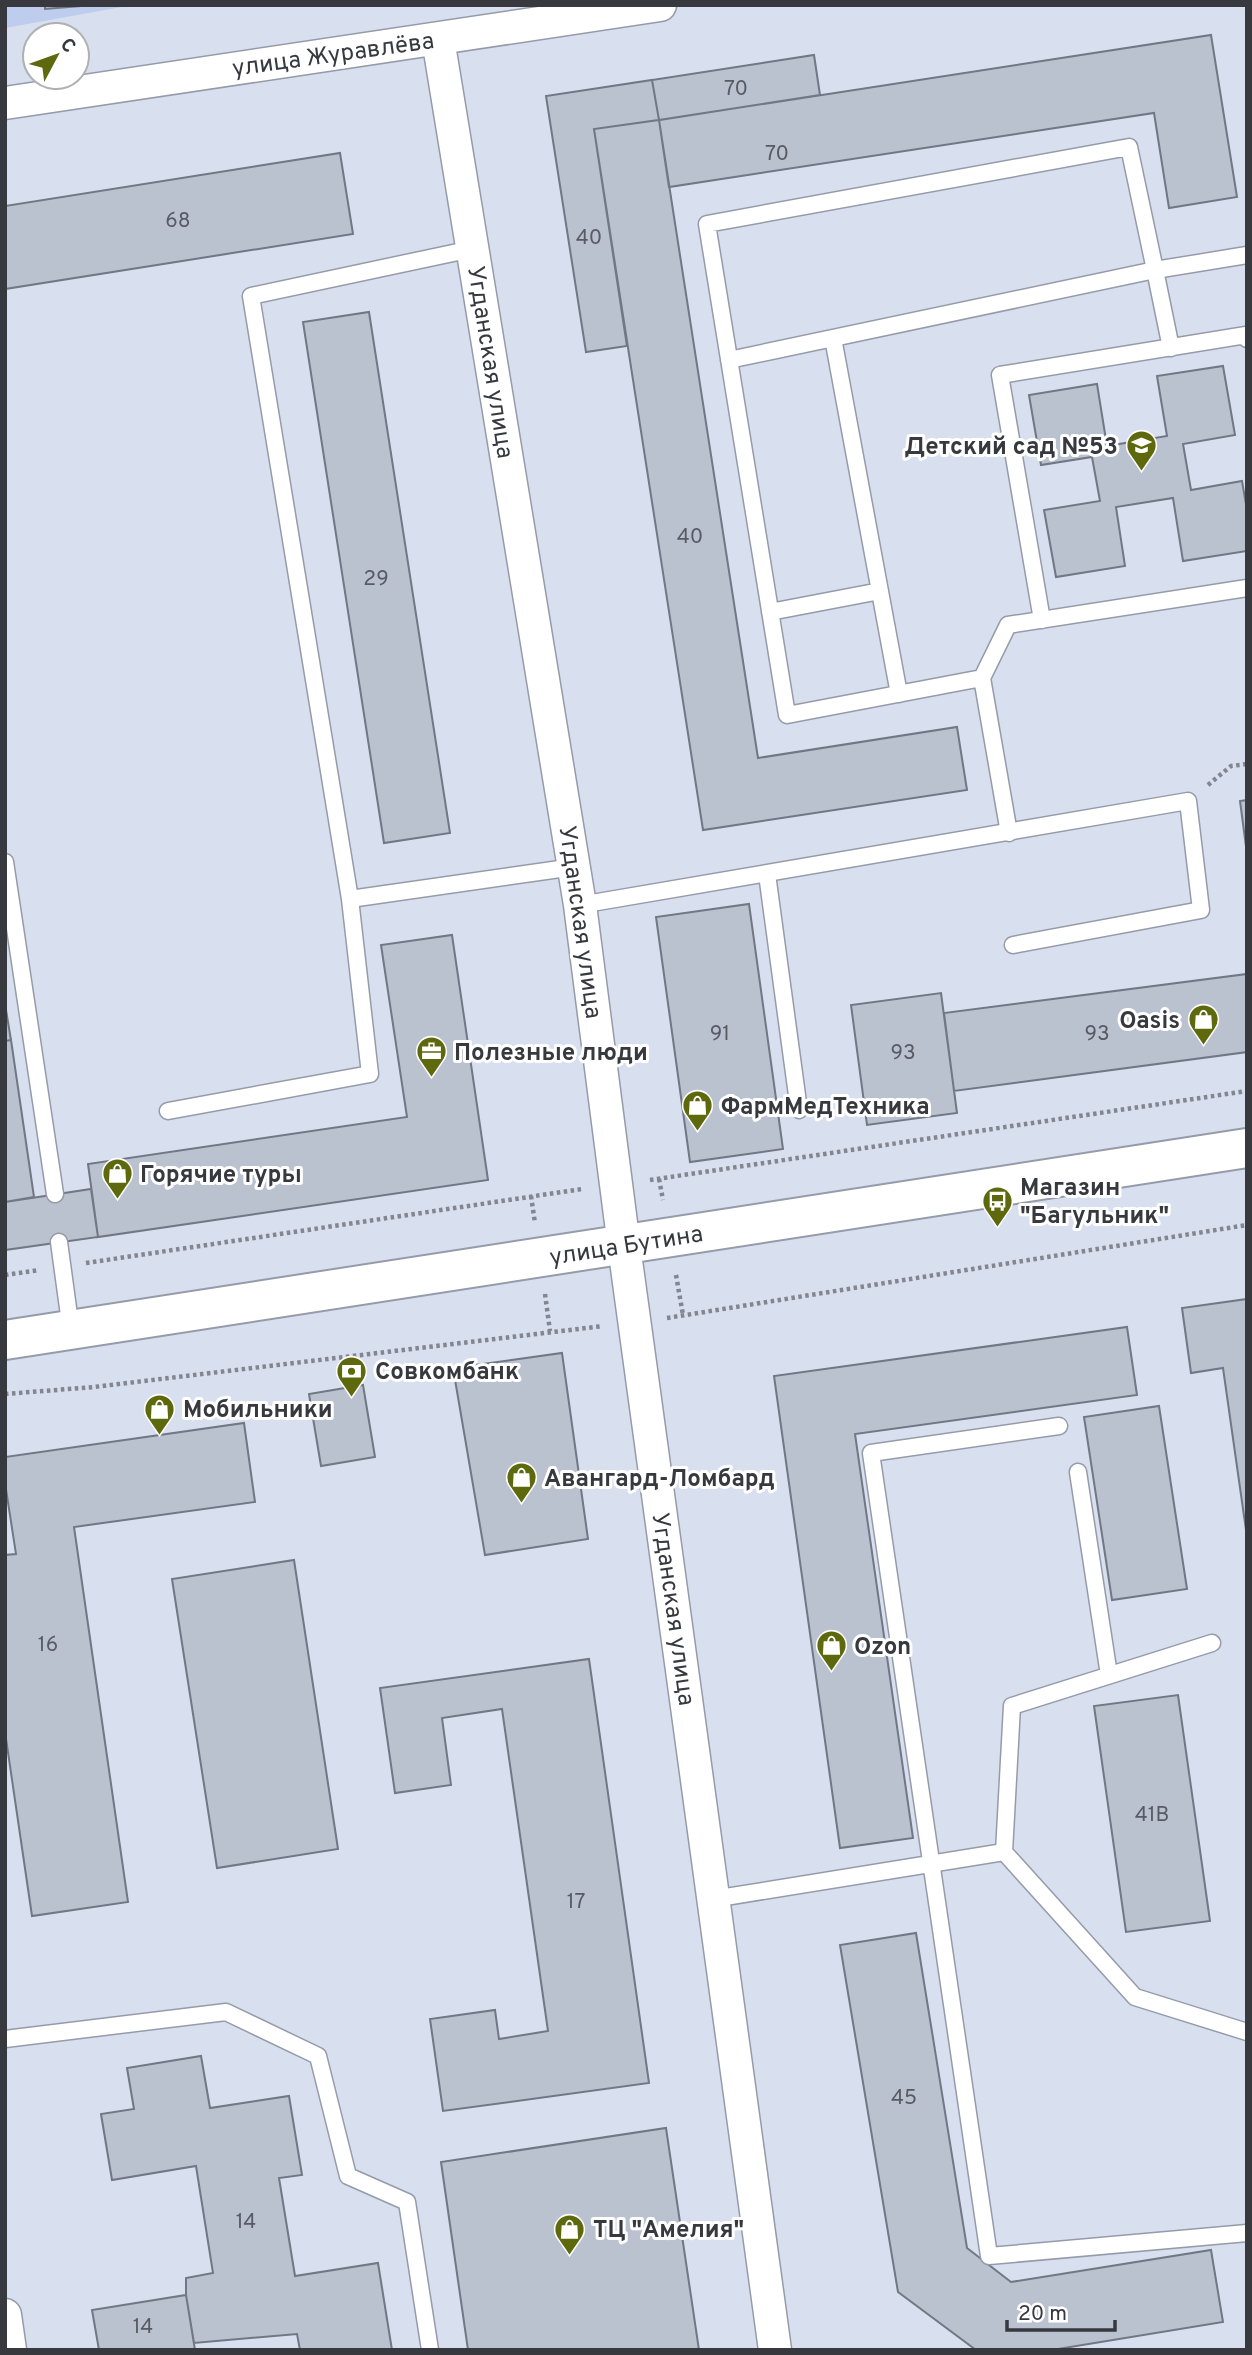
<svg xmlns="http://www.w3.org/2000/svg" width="1252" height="2355" font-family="Overpass,sans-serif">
<rect width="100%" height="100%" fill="#d8dfee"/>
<!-- green -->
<path fill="#becced" d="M5,5H133L5,28Z"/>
<!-- building -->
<path fill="#bac1cf" stroke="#717784" stroke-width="2" d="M45,5H94L45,9Z
M1211,35L1237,197L1169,208L1154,113L669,187L659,120Z
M814,55L820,95L659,120L652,80Z
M652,80L659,120L594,129L627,346L586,352L546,96Z
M659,120L758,758L957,727L967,790L703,830L594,129Z
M340,153L353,234L5,289V206Z
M369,312L450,833L384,843L303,322Z
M1223,366L1235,435L1183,444L1191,490L1242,481L1247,510V551L1183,561L1173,498L1116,507L1125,566L1056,577L1044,510L1100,501L1092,457L1041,465L1029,395L1097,384L1107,446L1167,436L1157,376Z
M1247,800V854L1240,801Z
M749,904L783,1149L690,1162L656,917Z
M452,935L488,1180L98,1237L88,1164L407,1117L381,945Z
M1247,974V1052L954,1091L944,1013Z
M941,993L957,1113L867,1125L851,1005Z
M5,1004L11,1040L5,1041Z
M11,1040L34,1197L5,1202V1041Z
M91,1189L98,1237L5,1250V1202Z
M1247,1299V1530H1246L1223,1368L1191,1373L1182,1308Z
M1127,1327L1137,1395L855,1434L913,1838L840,1848L774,1376Z
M562,1353L588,1539L485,1555L453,1368Z
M363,1385L375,1457L321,1466L309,1394Z
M1159,1406L1187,1589L1112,1600L1084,1417Z
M244,1423L255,1502L74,1527L128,1902L32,1916L5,1732V1555L16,1554L5,1483V1457Z
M294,1560L338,1849L217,1868L172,1579Z
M589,1659L649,2083L443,2111L430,2019L495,2010L499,2039L548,2031L502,1709L442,1718L451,1785L395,1793L380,1688Z
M1178,1695L1210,1921L1126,1932L1094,1706Z
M916,1933L967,2248L1011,2282L1211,2250L1223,2322L1052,2350H976L898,2292L840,1945Z
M201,2056L210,2108L289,2096L302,2175L279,2178L295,2276L378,2263L392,2350H300L297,2334L194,2343L186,2295V2278L213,2273L196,2166L112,2180L101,2114L134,2109L127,2068Z
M666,2128L699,2350H468L441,2162Z
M186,2295L195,2350H99L92,2310Z"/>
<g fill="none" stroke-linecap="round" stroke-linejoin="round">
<defs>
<path id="lane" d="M833,338L899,694
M729,360L1155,270L1171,348
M770,612L880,591
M1042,620L1000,375L1246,335L1247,339
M982,678L1008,625L1247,588
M1009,833L982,678L787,715L707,224L1129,147L1155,270L1247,255
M5,862L55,1194
M767,874L799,1110
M350,899L251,296L472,249
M580,905L1188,801L1201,910L1013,945
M168,1111L370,1074L350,899L574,867
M59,1242L71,1330
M1059,1426L871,1453L989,2256L1247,2233
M1078,1472L1109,1675
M1004,1852L1012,1706L1212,1643
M713,1899L1004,1852L1135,1997L1247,2032
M5,2039L226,2012L318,2056L348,2176L407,2202L430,2350"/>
<path id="street" d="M438,39L580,905L624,1246L775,2350
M5,103L660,5
M5,2315L10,2350"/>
<path id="secondary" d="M5,1340L1247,1148"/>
</defs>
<!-- lane casing -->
<use href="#lane" stroke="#959ba9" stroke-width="19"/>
<!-- street casing -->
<use href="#street" stroke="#959ba9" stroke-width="35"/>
<!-- secondary casing -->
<use href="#secondary" stroke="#959ba9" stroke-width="42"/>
<!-- path -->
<path stroke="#818690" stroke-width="4.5" stroke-dasharray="3.5 3.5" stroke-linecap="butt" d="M1208,785L1231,766L1247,764
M659,1179L663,1200
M650,1180L1247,1091
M531,1196L535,1223
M86,1263L582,1189
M5,1275L39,1270
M676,1275L683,1315
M545,1294L550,1331
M667,1318L1247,1225
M5,1394L94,1387L603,1326"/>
<!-- lane -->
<use href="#lane" stroke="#fff" stroke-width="16"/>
<!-- street -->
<use href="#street" stroke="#fff" stroke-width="32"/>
<!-- secondary -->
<use href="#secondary" stroke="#fff" stroke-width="38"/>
</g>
<!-- icons -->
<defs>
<symbol id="school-pin" viewBox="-11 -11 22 30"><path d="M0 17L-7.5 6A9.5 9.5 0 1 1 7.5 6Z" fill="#5e680c" stroke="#fff"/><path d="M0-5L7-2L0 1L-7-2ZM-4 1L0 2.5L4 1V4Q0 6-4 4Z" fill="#fff"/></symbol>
<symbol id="shop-pin" viewBox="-11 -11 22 30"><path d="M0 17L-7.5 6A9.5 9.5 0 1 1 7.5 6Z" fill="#5e680c" stroke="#fff"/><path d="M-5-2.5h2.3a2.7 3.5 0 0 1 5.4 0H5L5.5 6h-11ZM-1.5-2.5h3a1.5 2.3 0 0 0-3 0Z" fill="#fff"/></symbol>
<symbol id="office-pin" viewBox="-11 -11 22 30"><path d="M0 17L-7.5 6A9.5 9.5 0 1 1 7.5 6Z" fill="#5e680c" stroke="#fff"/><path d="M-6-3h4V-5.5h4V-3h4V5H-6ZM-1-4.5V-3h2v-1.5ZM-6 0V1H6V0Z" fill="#fff"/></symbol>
<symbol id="bus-pin" viewBox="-11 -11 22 30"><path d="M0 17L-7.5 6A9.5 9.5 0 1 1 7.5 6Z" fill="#5e680c" stroke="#fff"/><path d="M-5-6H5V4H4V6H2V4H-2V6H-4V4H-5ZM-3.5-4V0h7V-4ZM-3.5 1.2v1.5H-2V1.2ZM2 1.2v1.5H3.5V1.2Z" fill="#fff"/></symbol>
<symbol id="bank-pin" viewBox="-11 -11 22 30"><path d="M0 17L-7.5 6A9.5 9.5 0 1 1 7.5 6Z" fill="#5e680c" stroke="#fff"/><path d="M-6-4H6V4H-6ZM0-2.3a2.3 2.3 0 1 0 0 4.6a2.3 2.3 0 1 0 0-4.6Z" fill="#fff"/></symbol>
</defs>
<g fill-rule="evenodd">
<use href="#school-pin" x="1124" y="428" width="35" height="47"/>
<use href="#shop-pin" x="1186" y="1002" width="35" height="47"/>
<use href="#office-pin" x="414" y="1034" width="35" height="47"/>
<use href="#shop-pin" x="680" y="1088" width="35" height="47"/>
<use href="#shop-pin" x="100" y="1156" width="35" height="47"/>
<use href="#bus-pin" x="980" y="1184" width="35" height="47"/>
<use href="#bank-pin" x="334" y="1354" width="35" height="47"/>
<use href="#shop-pin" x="142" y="1392" width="35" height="47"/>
<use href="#shop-pin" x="504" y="1460" width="35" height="47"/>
<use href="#shop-pin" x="814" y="1628" width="35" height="47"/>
<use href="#shop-pin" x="552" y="2212" width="35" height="47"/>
</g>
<g text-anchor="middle" stroke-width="6" stroke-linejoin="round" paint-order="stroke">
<!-- number labels -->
<g font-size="21" fill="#585b63">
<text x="736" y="95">70</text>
<text x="777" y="160">70</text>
<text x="178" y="227">68</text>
<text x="589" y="244">40</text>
<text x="690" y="543">40</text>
<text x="376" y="585">29</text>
<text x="720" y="1040">91</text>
<text x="1097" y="1040">93</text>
<text x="903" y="1059">93</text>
<text x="48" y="1651">16</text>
<text x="1152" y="1821">41В</text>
<text x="576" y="1908">17</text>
<text x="904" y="2104">45</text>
<text x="246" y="2228">14</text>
<text x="143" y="2333">14</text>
</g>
<!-- street labels -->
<g font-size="24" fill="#37393f" stroke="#fff">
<text transform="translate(333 54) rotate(-8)" y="8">улица Журавлёва</text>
<text transform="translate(491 362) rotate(81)" y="8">Угданская улица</text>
<text transform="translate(581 922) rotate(82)" y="8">Угданская улица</text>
<text transform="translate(626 1245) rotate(-9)" y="8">улица Бутина</text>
<text transform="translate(674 1609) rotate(82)" y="8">Угданская улица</text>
</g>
<!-- poi labels -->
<g font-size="24" font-weight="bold" fill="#37393f" stroke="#fff" text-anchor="start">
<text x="1118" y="454" text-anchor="end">Детский сад №53</text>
<text x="1180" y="1028" text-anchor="end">Oasis</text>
<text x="454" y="1060">Полезные люди</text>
<text x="721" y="1114">ФармМедТехника</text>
<text x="140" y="1182">Горячие туры</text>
<text x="1020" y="1195">Магазин<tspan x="1020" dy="28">"Багульник"</tspan></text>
<text x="375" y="1379">Совкомбанк</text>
<text x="183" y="1417">Мобильники</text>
<text x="544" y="1486">Авангард-Ломбард</text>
<text x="854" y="1654">Ozon</text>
<text x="593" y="2237">ТЦ "Амелия"</text>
</g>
</g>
<!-- border -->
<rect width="1252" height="2355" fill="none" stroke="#37393f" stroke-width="14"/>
<!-- north arrow -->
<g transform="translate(56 56) rotate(49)"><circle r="33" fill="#ffffff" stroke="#afb0b2" stroke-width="2"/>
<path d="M0-5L12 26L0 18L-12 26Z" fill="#5e680c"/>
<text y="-10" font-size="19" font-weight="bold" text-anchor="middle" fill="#37393f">С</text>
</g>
<!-- scale -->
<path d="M1007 2320v10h108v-10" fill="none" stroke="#37393f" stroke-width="3.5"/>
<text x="1018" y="2320" font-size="21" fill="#37393f" stroke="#ffffff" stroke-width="5" paint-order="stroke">20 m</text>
</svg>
